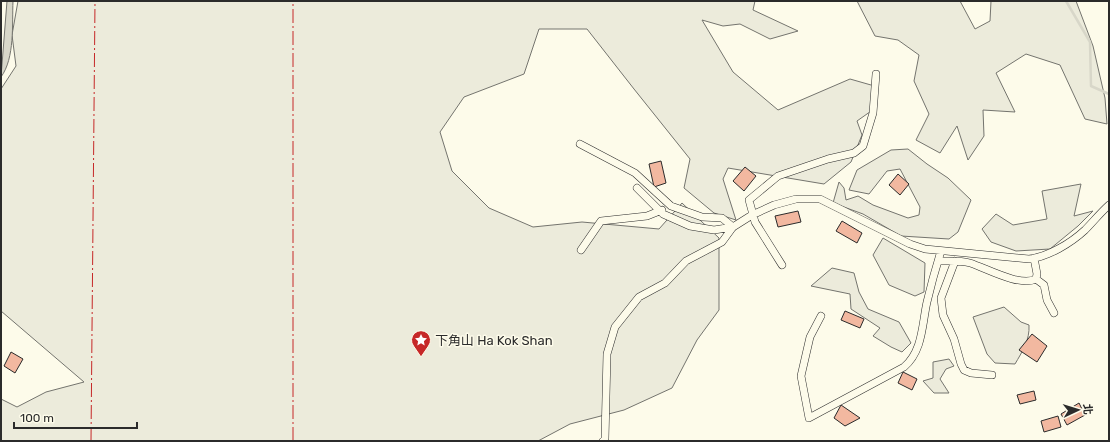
<svg xmlns="http://www.w3.org/2000/svg" width="1110" height="442" font-family="Rubik,'Noto Sans TC',sans-serif">
<rect width="100%" height="100%" fill="#fdfbea"/>
<!-- green -->
<path fill="#ecebdb" stroke="#74746e" d="M18,1H755L753,10L798,31L770,39L740,24L723,26L702,20L733,72L778,110L850,79L878,87L874,109L857,121L862,135L851,162L824,184L728,168L723,179L736,220L714,213L684,188L690,159L634,89L587,29H539L524,74L464,97L440,132L452,171L489,208L533,227L582,222L659,229L682,203L719,238V310L697,340L672,388L624,410L570,424L538,441H1V399L17,407L46,392L84,382L1,311V89L16,66L12,35Z
M857,1H960L975,29L990,21L991,1H1076L1093,46L1105,98L1107,124L1085,119L1060,65L1026,54L996,73L1015,112L983,110L984,136L968,160L957,126L940,153L916,140L929,114L914,81L919,55L898,40L875,36Z
M908,149L927,164L948,178L971,200L958,232L949,239L901,236L863,214L833,203L839,182L844,188L846,200L858,196L873,205L908,218L919,215L920,207L900,169L887,171L869,194L849,190L857,170L891,150Z
M1081,184L1074,216L1093,211L1078,226L1050,249L1016,251L991,242L982,229L996,214L1013,225L1047,219L1042,191Z
M883,238L925,263L924,292L915,296L889,285L873,255Z
M832,268L854,273L859,292L868,309L899,322L911,343L902,352L891,347L873,336L880,328L851,309L850,294L811,286Z
M1004,307L1021,322L1029,325C1030,340 1022,352 1015,364L995,363L987,354L973,317Z
M949,359L954,366L946,369L940,379L949,393H934L923,381L933,378V362Z"/>
<!-- water -->
<path fill="#d8d7c9" stroke="#74746e" d="M7,1H13C12,24 15,58 1,77Z"/>
<g fill="none" stroke-linecap="round" stroke-linejoin="round">
<!-- stream -->
<path stroke="#d8d7c9" stroke-width="2.5" d="M1066,1L1090,42L1091,86L1109,94"/>
</g>
<!-- building -->
<path fill="#f2b8a0" stroke="#2b2b2b" d="M661,161L666,183L654,187L649,164Z
M745,167L756,176L744,191L733,181Z
M898,174L909,184L900,195L889,185Z
M798,211L801,222L778,227L775,216Z
M842,221L862,233L857,243L836,231Z
M845,311L864,319L860,328L841,320Z
M1032,334L1047,346L1037,362L1019,350Z
M11,352L23,359L15,373L4,366Z
M903,372L917,379L912,390L898,383Z
M1034,391L1036,400L1020,404L1017,395Z
M1079,403L1085,415L1067,425L1061,414Z
M841,405L860,418L845,426L834,418Z
M1058,416L1061,427L1044,432L1041,421Z"/>
<g fill="none" stroke-linecap="round" stroke-linejoin="round">
<defs>
<path id="street" d="M580,144L635,173L671,206L702,217L722,218L733,227
M637,188L663,214L690,226L714,230L733,227
M581,250L601,221L647,216L662,210
M938,261C948,261 960,260 970,263C986,268 1019,287 1036,279L1037,274L1034,258
M955,261L941,298L943,315L954,339L961,364L964,370L971,373L992,375
M782,265L755,222L749,200L778,176L828,159L854,153L863,146L873,113L876,74
M1036,279L1044,285L1047,300L1054,313
M821,316L810,337L801,376L809,418L904,367C923,351 922,324 927,302C931,285 936,267 941,251
M603,441L605,439L607,354L615,327L639,297L665,283L686,261L722,242L733,227L752,215L774,205L796,199H820L910,244L925,249L1029,259C1048,257 1071,243 1085,230C1093,222 1100,213 1109,205"/>
</defs>
<!-- street casing -->
<use href="#street" stroke="#2b2b2b" stroke-width="8"/>
<!-- street -->
<use href="#street" stroke="#fdfbea" stroke-width="7"/>
<!-- power -->
<path stroke="#c62828" stroke-width="1" stroke-dasharray="14 3 2 3" stroke-linecap="butt" d="M91,441L95,1
M293,441V1"/>
</g>
<!-- icons -->
<defs>
<symbol id="sight-pin" viewBox="-11 -11 22 30"><path d="M0 17L-7.5 6A9.5 9.5 0 1 1 7.5 6Z" fill="#c62828" stroke="#fdfbea"/><path d="M0-6L1.8-2.2L6-1.7L2.9 1.2L3.7 5.4L0 3.3L-3.7 5.4L-2.9 1.2L-6-1.7L-1.8-2.2Z" fill="#fff"/></symbol>
</defs>
<g fill-rule="evenodd">
<use href="#sight-pin" x="410" y="329" width="22" height="30"/>
</g>
<g text-anchor="middle" stroke-width="3" stroke-linejoin="round" paint-order="stroke">
<!-- poi labels -->
<g font-size="13" fill="#2b2b2b" stroke="#fdfbea" text-anchor="start">
<text x="435" y="345">下角山 Ha Kok Shan</text>
</g>
</g>
<!-- border -->
<rect width="1110" height="442" fill="none" stroke="#2b2b2b" stroke-width="4"/>
<!-- north arrow -->
<g transform="translate(1078 410) rotate(86)" stroke="#fdfbea" stroke-width="3" paint-order="stroke">
<path d="M0-3L7 15L0 10L-7 15Z" fill="#2b2b2b"/>
<text y="-6" font-size="11" font-weight="bold" text-anchor="middle" fill="#2b2b2b">北</text>
</g>
<!-- scale -->
<path d="M14 422v6h123v-6" fill="none" stroke="#2b2b2b" stroke-width="2"/>
<text x="20" y="422" font-size="12" fill="#2b2b2b" stroke="#fdfbea" stroke-width="3" paint-order="stroke">100 m</text>
</svg>
